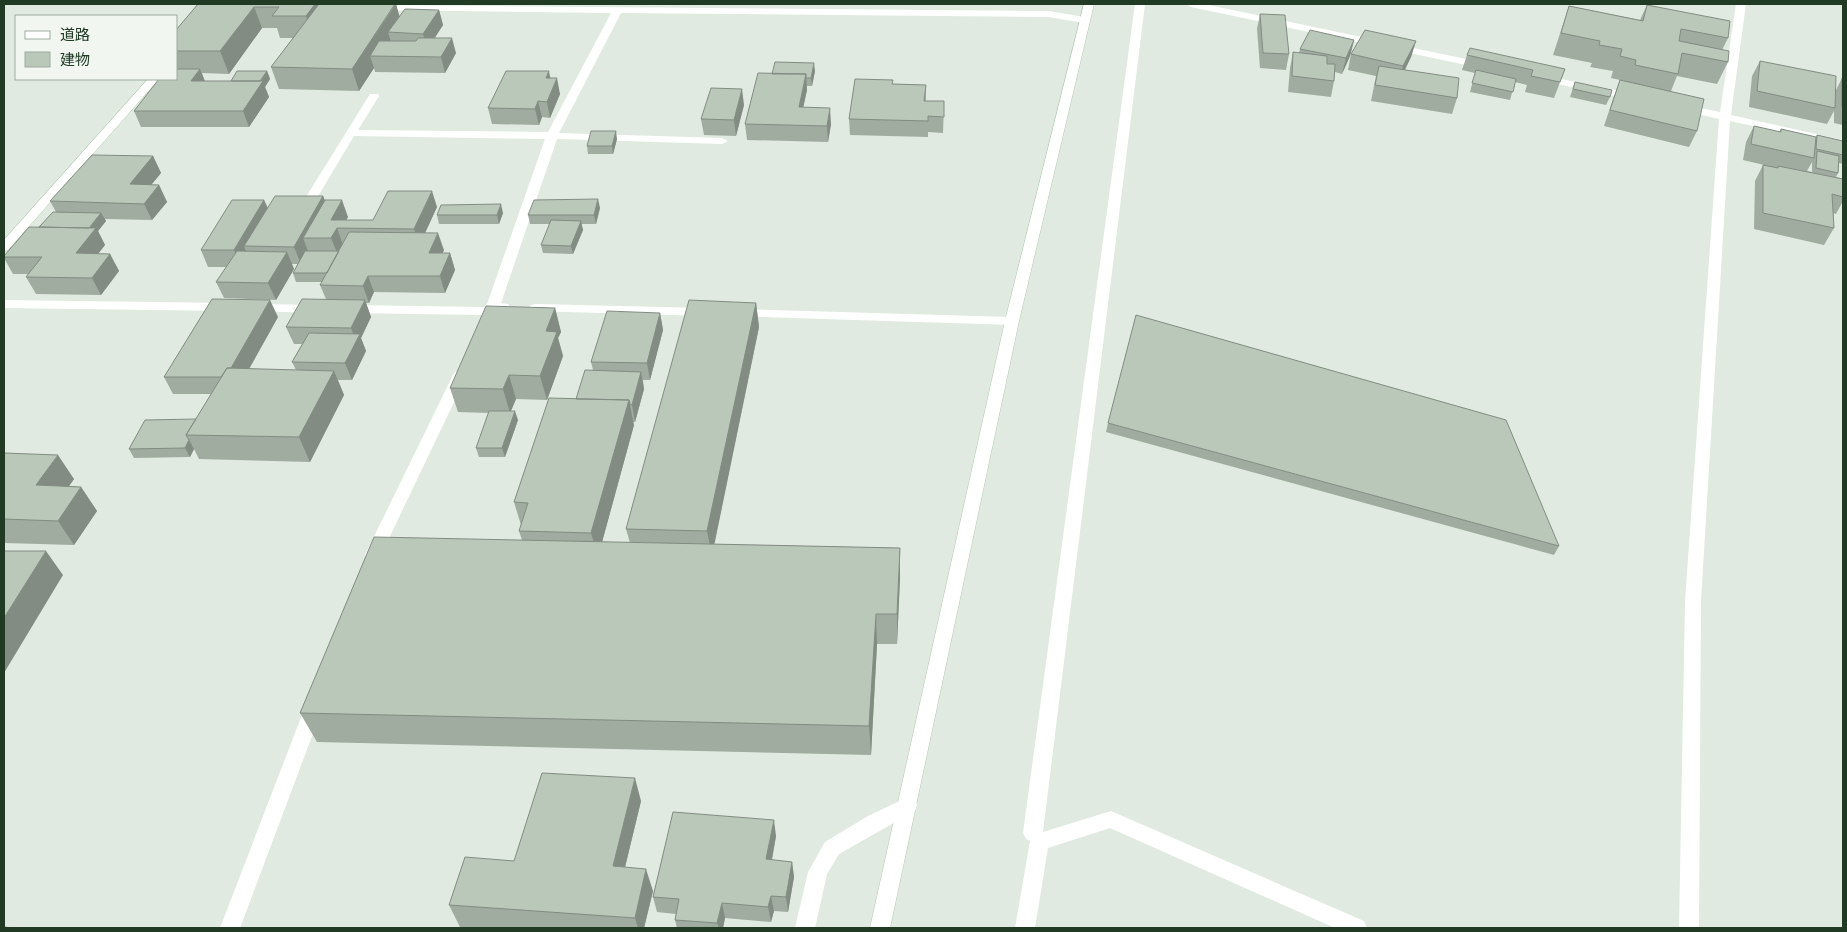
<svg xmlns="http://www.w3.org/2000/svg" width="1847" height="932" font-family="Montserrat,'Noto Sans JP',sans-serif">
<rect width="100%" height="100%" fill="#e0eae0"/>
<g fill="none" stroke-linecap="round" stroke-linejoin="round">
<defs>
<path id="secondary" d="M1084,4H1094L1019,321L890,928H870L1005,321Z
M148,79H159L8,250L4,251V240Z"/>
</defs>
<!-- secondary casing -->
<use href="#secondary" stroke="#b4cab4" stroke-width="1"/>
<!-- street -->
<path fill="#fff" fill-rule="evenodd" d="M1135,4H1145L1043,832L1111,811L1364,921L1367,928H1335L1110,828L1048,848L1035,928H1015L1030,841L1026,839L1023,833Z
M1186,4H1204L1485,63L1490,66L1485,69L1191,7Z
M1736,4H1746L1731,115L1843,140V146L1730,121L1701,601L1699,928H1679L1685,601L1719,119L1677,109L1676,107L1681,104L1720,112Z
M377,5L1049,11L1084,17L1089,20L1084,23L1049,17L621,13L559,133L722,138L728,141L722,144L557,139L501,303L508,304L510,307L508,310L498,311L495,317L490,318L484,315L348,313L341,309L348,305L484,307L487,304L545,139L354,136L311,208L307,209L301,205L370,94H378L379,96L358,130L548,132L611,13L374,10L372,8Z
M1542,75L1634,94L1639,97L1634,100L1538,80L1537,78L1538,76Z
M4,300L227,303L234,307L227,311L4,308Z
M255,304L317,305L324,309L317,313L250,311L248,308L250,305Z
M536,304L705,308L712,312L705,316L531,311L529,308L531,305Z
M738,309L1012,317L1019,321L1012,325L733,316L731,313L733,310Z
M460,370L465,372L467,375L381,555L379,559L373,561L367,559L365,555L453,375L455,372Z
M314,700L320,702L323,707L240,928H220L305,707L308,702Z
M908,797L915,799L917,805L915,811L839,854L827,874L815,928H795L808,872L825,842L868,816Z"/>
<!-- secondary -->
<use href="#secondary" fill="#fff" fill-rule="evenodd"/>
</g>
<!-- wall -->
<path fill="#9fac9f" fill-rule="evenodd" d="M198,4H396L399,17L439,10L443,25L435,38L456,53L445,73L375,72L374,68L359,91L279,89L271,67L293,38H280L277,28H262L229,74L202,73L205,81H231L267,71L270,79L265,87L269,97L249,127H141L134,111L176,79V30Z
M1647,5L1728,38L1722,50L1728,62L1717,84L1677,76L1671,91L1697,131L1689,147L1604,126L1614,96L1620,80L1611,78L1613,71L1590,67L1592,63L1553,55L1569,6L1640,20Z
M1260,14L1289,54L1286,70L1260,68L1257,29Z
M1354,40L1350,56L1342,74L1335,72L1334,81L1331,97L1288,92L1290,68L1293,52L1299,53L1300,49Z
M1416,41L1411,57L1405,70L1457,98L1452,114L1371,101L1376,76L1348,70L1351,54Z
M1467,55L1565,69L1554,98L1525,92L1527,85L1515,82L1510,100L1470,92L1475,73L1462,70Z
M1760,61L1836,90L1842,78H1843V125L1834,123V111L1827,124L1749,107L1752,76Z
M815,71L812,86H807V90L803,107L831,124L828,142L747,140L745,124L772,74Z
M550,78L560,94L550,118L542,117L539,125L492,124L488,108Z
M1575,82L1610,97L1606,105L1570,97Z
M893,84L926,85V101H944L943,133L928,132V137L850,135L849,119Z
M744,105L736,136L704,135L701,119Z
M1754,126L1779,132L1781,129L1816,137L1817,135L1843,141V164L1839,163L1838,173L1836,177L1843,179V201L1836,214L1833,213L1834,228L1824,245L1754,229L1755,181L1763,165L1777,168L1743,160L1746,142ZM1812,162V172L1807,171Z
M617,139L613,154H588L587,146Z
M153,156L161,173L151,185H159L167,202L152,220L105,219L106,221L98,231L105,245L98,254H110L119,271L101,295L36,294L26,277L28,274H13L4,258V256L39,227L56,212L50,201Z
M323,196L325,200L348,217L346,220H373L437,207L425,233L444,250L442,253H450L455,270L445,293L374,292L369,303H366L371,317L361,338L366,351L352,380H338L344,395L310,462L199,459L194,449L190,457L134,458L129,449L196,419L211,394H173L164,377L278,317L249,369L296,370L292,362L302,344H294L286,327L326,299L320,285L322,282H296L293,273L298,264H292L294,269L276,300L224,298L216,282L226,267H208L201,250L264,200L268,208Z
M600,208L596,224H581L583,230L573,254L543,253L541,245L550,224H530L528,215Z
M503,213L499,224H439L437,215Z
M756,303L759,327L714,544L900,548V578L897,644H877L871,755L317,742L300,713L522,540L519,531L521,525L514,502L593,370L591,362L660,313L663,330L650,380H643L644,389L635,422H633L634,425L602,542L630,543L626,529Z
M555,308L561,332L558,338L563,356L547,400L516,399L511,411L518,420L505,457H479L476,448L489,413L458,412L450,388Z
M1108,423L1559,546L1554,555L1106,432Z
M4,453L74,479L69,486L81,487L97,511L74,545L4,543Z
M641,801L625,867L653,891L644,928H485L460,927L449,905L514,861Z
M776,836L772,860L792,862L794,877L788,912L774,911L771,922L725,918L723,928H677L675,920L676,914L657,912L653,897Z"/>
<!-- shaded-wall -->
<path fill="#828c82" d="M315,4H329L314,38L306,16Z
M396,4L402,25L388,32L391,42L370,56L374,68L359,91L352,69Z
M254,7L262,28L229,74L220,51Z
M439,10L443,25L427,49L423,34Z
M452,38L456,53L445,73L441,57Z
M1354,40L1350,56L1342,74L1346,58Z
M1416,41L1411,57L1399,81L1403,66Z
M814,63L815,71L812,86L811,78Z
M200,69L206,85L191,81Z
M267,71L270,79L265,87L269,97L249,127L243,111Z
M549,71L552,87L546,78Z
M806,74L807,90L800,123L799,107Z
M557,78L560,94L550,118L547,102Z
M742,89L744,105L736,136L734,120Z
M538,101L542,117L539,125L535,109Z
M830,108L831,124L828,142L827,126Z
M616,131L617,139L613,154L612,146Z
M153,156L161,173L138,201L130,184Z
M159,185L167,202L152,220L144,204Z
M432,191L437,207L419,246L414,229Z
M323,196L329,213L303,238L308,251L301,264L294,247Z
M598,199L600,208L596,224L594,215Z
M264,200L271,216L244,246L248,256L241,267L234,250Z
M342,200L348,217L342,228H337L343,245L338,255L331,238V220Z
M501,204L503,213L499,224L497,215Z
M101,213L106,221L98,231L105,245L85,270L76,253L85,234Z
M581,221L583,230L573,254L571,246Z
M438,233L444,250L435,269L429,253Z
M287,252L294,269L276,300L268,283Z
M450,253L455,270L445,293L440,276Z
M110,254L119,271L101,295L92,278Z
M368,276L374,292L369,303L363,286Z
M270,300L278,317L235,394L226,377Z
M365,300L371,317L361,338L366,351L352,380L345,363L356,341L351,328Z
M756,303L759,327L712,556L707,531Z
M555,308L561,332L558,338L563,356L547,400L540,376L546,331Z
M660,313L663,330L650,380L647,363Z
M334,371L344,395L310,462L299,437Z
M641,372L644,389L635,422L632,405Z
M509,375L516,399L510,413L503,389Z
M629,400L634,425L598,557L591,533Z
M515,411L518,420L505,457L502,448Z
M189,440L194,449L190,457L185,448Z
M58,455L74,479L53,509L36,485Z
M81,487L97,511L74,545L58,521Z
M900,548V578L897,644V614Z
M46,551L63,575L4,673V618Z
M876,614L877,644L871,755L869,726Z
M635,778L641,801L620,888L613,866Z
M774,820L776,836L769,875L766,859Z
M792,862L794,877L788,912L786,897Z
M646,869L653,891L644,928H638L635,918Z
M771,896L774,911L771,922L768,907Z
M722,903L725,918L723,928H719L717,923Z"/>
<!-- building -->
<path fill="#b9c8b9" stroke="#828c82" d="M198,4H315L306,16H272L279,7H254L220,51H176V30Z
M319,4H395L352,69L271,67Z
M1647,5L1730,21L1728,38L1681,29L1679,41L1729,51L1728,62L1682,53L1678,74L1635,65L1636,60L1620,56L1622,49L1599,45L1600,41L1561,33L1569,6L1643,21Z
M405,9L439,10L423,34L388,32Z
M1260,14L1285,15L1289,54L1263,53Z
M1310,30L1354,40L1346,58L1300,49Z
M1365,30L1416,41L1403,66L1351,54Z
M418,38H452L441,57L370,56L379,41H416Z
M1470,48L1565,69L1560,82L1531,76L1533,70L1467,55Z
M1293,52L1327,56V64H1335L1334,81L1292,76Z
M1760,61L1836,76L1835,108L1757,91Z
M775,62L814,63L811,78H806V74H772Z
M1379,66L1459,78L1457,98L1375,85Z
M176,69H200L191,81H263L243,111H134L159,79H176Z
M1476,70L1516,79L1513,92L1472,83Z
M237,71H267L260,81H231Z
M506,71H549L546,78H557L547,102L538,101L535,109L488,108Z
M758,73L806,74L799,107L830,108L827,126L745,124Z
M1842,78H1843V107H1842Z
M855,79L893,80L892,84L926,85L924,101H944V117L928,116V121L849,119Z
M1620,80L1704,99L1697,131L1610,110Z
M1575,82L1612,90L1610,97L1573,89Z
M711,88L742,89L734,120L701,119Z
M1754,126L1781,132V129L1816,137L1814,158L1751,144Z
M591,131H616L612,146H587Z
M1817,135L1843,141V155L1816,149Z
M1817,151L1839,156L1838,173L1816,168Z
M92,155L153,156L130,184L159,185L144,204L50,201Z
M1763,165L1778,168V166L1843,179V197L1832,194L1834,228L1763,213Z
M388,191H432L414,229L337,228L331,238H303L325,200H342L331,220H373Z
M275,196H323L294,247L244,246Z
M598,199L594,215H528L534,200Z
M232,200H264L234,250H201Z
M501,204L497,215H437L441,205Z
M53,212L101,213L89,228L39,227Z
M551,220L581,221L571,246L541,245Z
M29,227L96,228L76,253L110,254L92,278L26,277L42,257H4V256Z
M349,232L438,233L429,253H450L440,276H368L363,286L320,285Z
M237,251L287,252L268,283L216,282Z
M305,251H339L327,273H293Z
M212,299L270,300L231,368H227L221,377H164Z
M302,299L365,300L351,328L286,327Z
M689,300L756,303L707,531L626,529Z
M486,306L555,308L546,331L557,332L540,376L509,375L503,389L450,388Z
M607,311L660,313L647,363L591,362Z
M1136,315L1506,420L1559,546L1108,423Z
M309,333L360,334L345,363L292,362Z
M227,368L334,371L299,437L186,435Z
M585,370L641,372L632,405L630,404L629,400L576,399Z
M549,398L629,400L591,533L519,531L528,503L514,502Z
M489,411H515L502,448H476Z
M196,419L186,435L189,440L185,448L129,449L145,420Z
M4,453L58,455L36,485L81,487L58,521L4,519Z
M374,537L900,548L897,614H876L869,726L300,713Z
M4,551H46L4,618Z
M542,773L635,778L613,866L646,869L635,918L449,905L465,857L514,861Z
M673,812L774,820L766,859L792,862L786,897L771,896L768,907L722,903L717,923L675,920L679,899L653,897Z
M4,927L14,928H4Z"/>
<!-- border -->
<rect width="1847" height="932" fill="none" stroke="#213a24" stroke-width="10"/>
<!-- legend -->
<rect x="15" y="15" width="162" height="65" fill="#f1f7f0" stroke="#9eab9e"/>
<rect x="25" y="31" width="25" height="8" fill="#ffffff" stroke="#9eab9e"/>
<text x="60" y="40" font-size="15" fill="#213a24">道路</text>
<rect x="25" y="52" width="25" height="15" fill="#b9c8b9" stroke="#9eab9e"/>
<text x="60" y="65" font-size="15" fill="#213a24">建物</text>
</svg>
